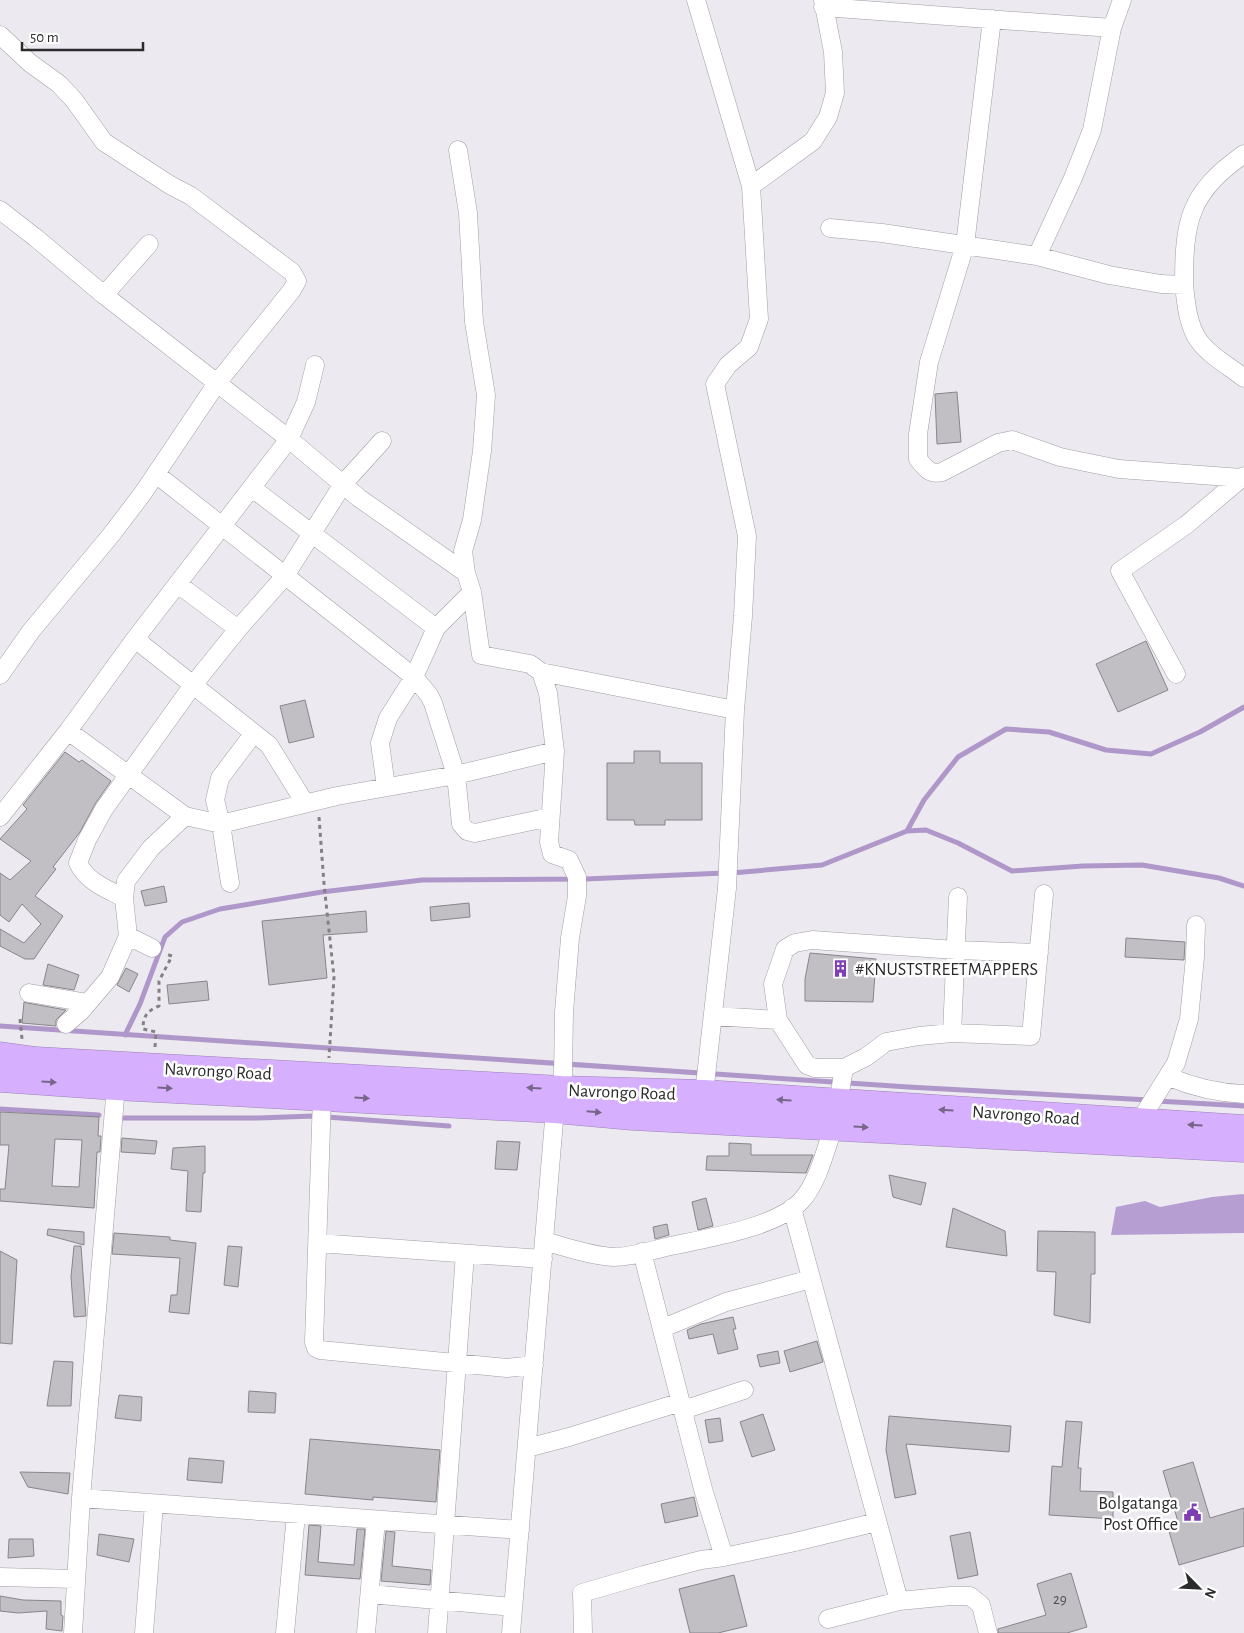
<svg xmlns="http://www.w3.org/2000/svg" width="1244" height="1633" font-family="'Alegreya Sans',sans-serif">
<rect width="100%" height="100%" fill="#ede9f0"/>
<!-- forest -->
<path fill="#b79ed2" d="M1243,1194L1244,1195V1233L1111,1235L1116,1207L1145,1201L1160,1207L1212,1197Z"/>
<g fill="none" stroke-linecap="round" stroke-linejoin="round">
<!-- stream -->
<path stroke="#af97c9" stroke-width="5" d="M907,831L924,800L958,757L1006,729L1049,732L1106,750L1151,754L1200,732L1244,707
M732,873L822,865L907,831L926,830L958,843L1012,871L1083,866L1142,865L1219,878L1244,886
M0,1026L908,1087L1149,1100
M125,1035L140,1004L165,937L182,922L220,909L322,892L422,880L586,879L724,873
M1157,1101L1244,1106
M0,1109L99,1115
M119,1118H259L313,1116L449,1126"/>
</g>
<!-- building -->
<path fill="#c1bec4" stroke="#88858c" fill-rule="evenodd" d="M957,392L961,442L937,444L935,394Z
M1146,641L1168,690L1118,712L1096,664Z
M305,700L314,737L289,743L280,706Z
M634,751H660V763H702V820H665V825H635L634,820H607V763H634Z
M65,752L79,762L82,760L111,781L95,804L80,832L53,867L56,869L35,896L63,916L34,959H25L0,946V929L24,943L41,924L22,904L9,922L0,915V873L10,880L31,861L0,839L27,809L23,805Z
M164,886L167,902L145,906L141,891Z
M469,903L470,917L431,921L430,907Z
M366,911L367,932L323,935L327,978L269,985L262,921Z
M1126,938L1185,942L1184,960L1125,957Z
M810,953L876,959L873,1002L805,1001V979Z
M48,964L79,975L74,990L43,985Z
M126,968L138,974L129,992L117,985Z
M207,981L209,1000L169,1004L167,985Z
M24,1002L27,1003L66,1010L56,1020V1026L22,1023Z
M0,1112L99,1117L98,1136H101L100,1152H97L94,1208L0,1201V1189H5L9,1145H0ZM55,1139L82,1140L79,1187L52,1186Z
M122,1138L157,1141L155,1154L121,1152Z
M497,1141L520,1142L517,1170L495,1169Z
M729,1143L751,1144V1155H813L806,1173L706,1170L707,1156H729Z
M205,1146V1173H203L201,1212L186,1211L188,1171L171,1169L173,1148Z
M889,1175L926,1183L921,1205L893,1197Z
M706,1198L713,1226L698,1230L692,1202Z
M953,1208L1005,1231L1007,1256L946,1247Z
M667,1224L669,1235L655,1239L653,1227Z
M48,1229L84,1232V1245L47,1235Z
M1038,1231L1095,1232V1274H1091L1090,1323L1054,1315L1056,1272L1037,1271Z
M114,1233L170,1237V1240L196,1243L189,1314L169,1312L171,1295H177L180,1258L112,1254Z
M74,1246H81L86,1316L74,1317L71,1277Z
M228,1246L242,1247L238,1287L224,1285Z
M0,1251L17,1260L12,1344L0,1343Z
M733,1317L736,1329H733L738,1349L718,1354L713,1334L689,1339L687,1330L701,1324Z
M817,1341L823,1362L790,1372L784,1351Z
M778,1351L780,1363L760,1367L757,1355Z
M54,1361L73,1362L71,1406H47Z
M249,1391L276,1393L275,1413L248,1412Z
M119,1395L142,1397L141,1421L115,1418Z
M763,1414L775,1450L752,1457L740,1422Z
M889,1416L1011,1426L1009,1452L906,1444L916,1494L895,1498L886,1450Z
M720,1418L723,1441L709,1443L705,1420Z
M1066,1421L1082,1422L1078,1468H1081L1080,1491L1113,1492V1519L1049,1515L1052,1466L1062,1467Z
M310,1439L440,1450L436,1502L373,1497V1500L305,1494Z
M189,1458L224,1461L222,1483L187,1480Z
M1193,1462L1210,1518L1244,1508V1546L1179,1565L1168,1528L1179,1525L1163,1471Z
M20,1472L70,1473L68,1494L28,1487Z
M694,1497L698,1516L665,1523L661,1504Z
M309,1525L321,1526L318,1562L354,1565L357,1529H365L360,1579L305,1575Z
M386,1531L395,1532L392,1566L431,1570L430,1585L381,1581Z
M970,1532L978,1575L958,1579L950,1536Z
M99,1534L134,1539L129,1562L97,1555Z
M9,1539H33L34,1556L8,1558Z
M1071,1573L1087,1627L1067,1633H998V1629L1046,1615L1037,1584Z
M734,1575L747,1626L718,1633H690L679,1589Z
M0,1596L23,1600L61,1601V1615L63,1616L62,1631L46,1629L47,1611L18,1613L0,1611Z"/>
<g fill="none" stroke-linecap="round" stroke-linejoin="round">
<defs>
<path id="street" d="M696,0L751,186L759,319L749,347L728,365L715,384L747,536L743,616L735,710L727,888L704,1094
M823,7L1112,28
M992,19L965,245L929,362L918,434V459C925,468 930,475 942,472L998,443L1012,440L1060,457L1119,469L1242,478
M0,35L30,63L59,84L74,100L104,142L170,185L191,196L292,272L297,281L292,290L217,383L143,493L111,535L31,631L0,675
M458,150L468,213L474,322L486,395L482,451L472,520L463,551L466,573L472,592L481,655L530,664L541,672L548,693L555,751L549,842L552,854L569,860L577,877V896L570,938L564,1012L563,1075L555,1109L511,1633
M751,186L813,141L828,117L835,93L833,52L823,0
M0,210L36,238L104,295L289,439L359,498L466,573
M830,228L882,233L1037,256L1109,275L1161,284L1184,285C1186,303 1188,326 1199,341C1210,356 1229,366 1244,378
M1037,256L1073,178L1092,130L1112,28L1122,0
M1184,285C1184,220 1189,193 1244,154
M104,295L149,244
M156,474L414,677L429,695L433,703L456,775L461,824L467,831L475,833L550,817
M252,488L436,628L472,592
M179,585L238,629
M135,639L269,745L305,803
M541,672L735,710
M1176,674L1120,571L1186,525L1244,476
M68,731L185,816L221,824L337,796L456,775L555,751
M386,787L380,743L388,718L414,677L436,628
M0,817L68,731L135,639L289,439L306,402L315,365
M230,883L221,824L215,800L220,778L254,733
M124,898C107,889 87,882 78,863L87,840L104,809L193,685L238,629L285,576L343,484L382,441
M128,936L152,948
M29,993L88,1003
M713,1016L778,1020
M66,1024L81,1011L110,977L128,936L124,898L126,881L151,848L185,816
M952,1033L958,897
M844,1068H815L807,1065L778,1020L773,984L785,949L795,943L812,940L956,950L1039,953
M1169,1077C1193,1087 1217,1093 1244,1094
M322,1096L314,1342L316,1348L320,1350L507,1368L534,1365
M838,1104L844,1068L866,1057L886,1042L919,1036L952,1033L1031,1036L1044,894
M1142,1122L1146,1111L1176,1063L1189,1019L1195,957L1196,925
M792,1208L899,1601
M544,1241C566,1247 591,1256 614,1257C631,1257 650,1251 666,1247C703,1239 776,1228 801,1201C818,1183 826,1148 834,1125
M318,1243L543,1259
M642,1252L703,1489L724,1557
M663,1328L726,1302L811,1279
M683,1410L744,1390
M527,1448L569,1437L681,1402
M81,1498L520,1530
M0,1577L75,1579
M370,1594L513,1607
M828,1619L899,1601L951,1596H970L981,1605L988,1633
M73,1633L81,1498L116,1086
M144,1633L154,1504
M285,1633L296,1514
M366,1633L376,1520
M437,1633L465,1254
M583,1633L582,1593L644,1575L701,1560L724,1557L795,1542L877,1522"/>
<path id="highway" d="M0,1056L36,1061L561,1090L704,1094L1244,1129
M0,1078L116,1086L555,1109L633,1116L1244,1148"/>
</defs>
<!-- street casing -->
<use href="#street" stroke="#a19ea4" stroke-width="19"/>
<!-- highway casing -->
<use href="#highway" stroke="#9a81b4" stroke-width="29"/>
<!-- path -->
<path stroke="#848185" stroke-width="3" stroke-dasharray="4 4" stroke-linecap="butt" d="M319,817L324,884L334,977L329,1058
M20,1019L22,1039
M155,1047L156,1032L143,1029C143,1016 147,1011 159,1006V981L172,956L166,954"/>
<!-- street -->
<use href="#street" stroke="#fff" stroke-width="18"/>
<!-- highway -->
<use href="#highway" stroke="#d6b0fe" stroke-width="28"/>
</g>
<!-- one-way arrows -->
<defs><path id="oneway-solid" d="M-6-.8H1V-3.2L6.5 0L1 3.2V.8H-6Z" transform="scale(1.25)"/></defs>
<g fill="#78668a">
<use href="#oneway-solid" transform="translate(49 1082) rotate(3)"/>
<use href="#oneway-solid" transform="translate(165 1088) rotate(3)"/>
<use href="#oneway-solid" transform="translate(534 1088) rotate(-177)"/>
<use href="#oneway-solid" transform="translate(362 1098) rotate(4)"/>
<use href="#oneway-solid" transform="translate(784 1100) rotate(-176)"/>
<use href="#oneway-solid" transform="translate(946 1110) rotate(-176)"/>
<use href="#oneway-solid" transform="translate(594 1112) rotate(5)"/>
<use href="#oneway-solid" transform="translate(1195 1125) rotate(-176)"/>
<use href="#oneway-solid" transform="translate(861 1127) rotate(3)"/>
</g>
<!-- icons -->
<defs>
<symbol id="building-bare" viewBox="-9 -9 18 18"><path d="M-4-6H4V6H1V3H-1V6H-4ZM-2.5-4.3h1.7v1.8h-1.7ZM.8-4.3h1.7v1.8H.8ZM-2.5-1h1.7V.8h-1.7ZM.8-1h1.7V.8H.8Z" fill="#7f3eb3" stroke="#fff" stroke-width="2.5" paint-order="stroke"/></symbol>
<symbol id="civic-bare" viewBox="-9 -9 18 18"><path d="M-.6-6.5H3V-4.5H.6V-3L4-1V1h2V6H-6V1h2V-1L-.6-3ZM-1.2 2.5V6h2.4V2.5Z" fill="#7f3eb3" stroke="#fff" stroke-width="2.5" paint-order="stroke"/></symbol>
</defs>
<g fill-rule="evenodd">
<use href="#building-bare" x="828" y="956" width="25" height="25"/>
<use href="#civic-bare" x="1180" y="1500" width="25" height="25"/>
</g>
<g text-anchor="middle" stroke-width="5" stroke-linejoin="round" paint-order="stroke">
<!-- number labels -->
<g font-size="15" fill="#504f52">
<text x="1060" y="1604">29</text>
</g>
<!-- poi labels -->
<g font-size="18" fill="#2b2a2c" stroke="#fff" text-anchor="start">
<text x="855" y="975">#KNUSTSTREETMAPPERS</text>
<text x="1178" y="1509" text-anchor="end">Bolgatanga<tspan x="1178" dy="21">Post Office</tspan></text>
</g>
<!-- street labels -->
<g font-size="18" fill="#2b2a2c" stroke="#fff">
<text transform="translate(218 1071) rotate(3)" y="6">Navrongo Road</text>
<text transform="translate(622 1092) rotate(2)" y="6">Navrongo Road</text>
<text transform="translate(1026 1115) rotate(4)" y="6">Navrongo Road</text>
</g>
</g>
<!-- north arrow -->
<g transform="translate(1199 1588) rotate(114)" stroke="#ffffff" stroke-width="4" paint-order="stroke">
<path d="M0-4L9 19L0 12L-9 19Z" fill="#2b2a2c"/>
<text y="-8" font-size="14" font-weight="bold" text-anchor="middle" fill="#2b2a2c">N</text>
</g>
<!-- scale -->
<path d="M22 42v8h121v-8" fill="none" stroke="#2b2a2c" stroke-width="2.5"/>
<text x="30" y="42" font-size="15" fill="#2b2a2c" stroke="#ffffff" stroke-width="4" paint-order="stroke">50 m</text>
</svg>
